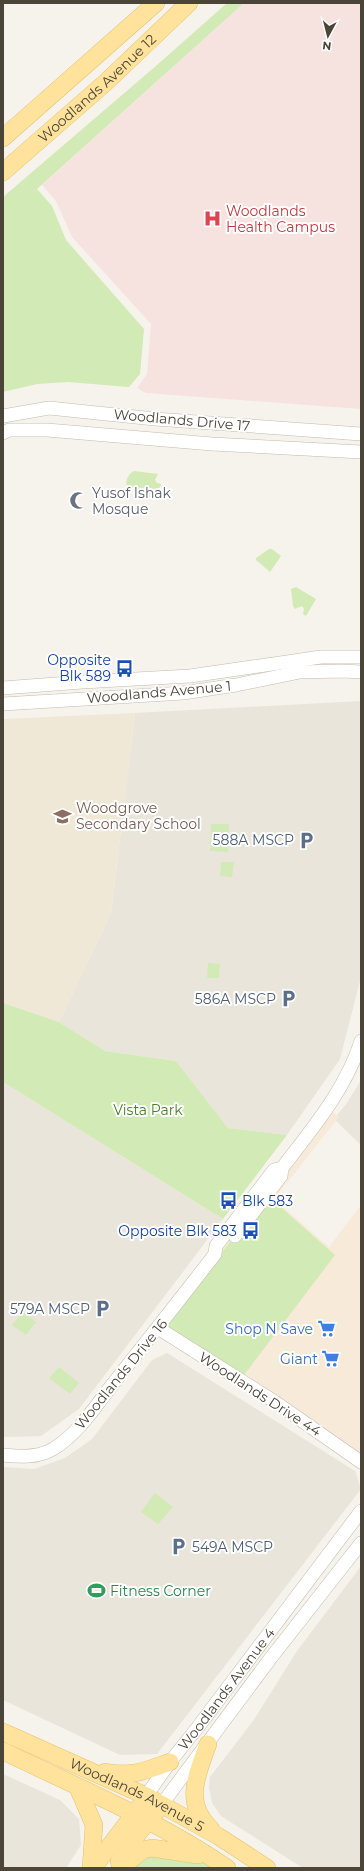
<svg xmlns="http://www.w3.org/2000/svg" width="364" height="1871" font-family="Montserrat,sans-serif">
<rect width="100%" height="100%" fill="#f6f3ec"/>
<!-- residential -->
<path fill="#eae5da" d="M361,701V977L340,1059L287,1135L228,1128L176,1061L105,1051L59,1022L111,913L135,713Z
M361,1080V1145L334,1119L347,1103Z
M3,1082L223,1219L79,1409L41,1436L3,1437Z
M167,1353L355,1471L361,1489L157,1754L120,1755L3,1700V1467L34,1469L65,1458L92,1439L152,1360Z
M361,1566V1868H303L221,1816L212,1803L209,1787L210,1777L253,1721L297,1651Z
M3,1774L60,1800L79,1819L81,1845L66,1868H3Z"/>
<!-- commercial -->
<path fill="#f7ead8" d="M328,1107L339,1117L274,1199L329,1247L361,1205V1462L158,1328Z"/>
<!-- education -->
<path fill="#efe8d6" d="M135,713L111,913L59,1022L3,1003V719Z"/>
<!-- medical -->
<path fill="#f6e3e0" d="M244,3H361V409L146,393L137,388L147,374L151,324L72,237L56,201L42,185Z"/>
<!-- green -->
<path fill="#d2eab5" d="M227,3H244L37,189L52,206L66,240L144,329L140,374L129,387L68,382L37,384L3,392V197L157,65Z
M134,471L158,474L155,480L157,483L161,484V486L157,490L155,497L139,496L141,492L139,489L127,487C125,481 128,474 134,471Z
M269,549H272L281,556L270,572L256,560V558Z
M296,587L316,599L306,616L303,614L304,609L302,606L295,609L293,606L291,589Z
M211,824H229L228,852L210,851Z
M221,862H234L232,877L220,876Z
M208,963L220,964L219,978H207Z
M3,1003L59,1022L105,1051L176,1061L228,1128L287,1135L223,1219L3,1082Z
M267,1195L335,1255L241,1379L160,1328L217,1253L223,1251Z
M23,1312L36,1322L26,1335L12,1325Z
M59,1367L79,1383L70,1394L49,1378Z
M155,1493L173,1507L158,1524L141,1512Z
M152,1848L226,1868H120Z"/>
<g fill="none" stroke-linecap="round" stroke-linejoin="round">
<defs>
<g id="minor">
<path d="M3,416L49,408L155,419L361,434"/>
<path d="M3,433L9,430H47L212,444L361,452"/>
<path d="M3,688L82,682L190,676L321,657H361"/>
<path d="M3,704L183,693L236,685L300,672L342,671L361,672"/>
<path d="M235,1236L281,1176L282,1168C312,1129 346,1089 361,1041"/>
<path d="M158,1328L275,1402L361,1462"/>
<path d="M3,1455C19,1457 38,1458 53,1449C78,1434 95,1407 112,1385C147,1341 181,1298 215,1254L216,1246L274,1170L282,1168"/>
<path id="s1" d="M146,1796L170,1762L198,1727L361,1511"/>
<path d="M162,1804L270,1659L361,1543"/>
</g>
<g id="major">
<path d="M3,138L156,3"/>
<path id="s2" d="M3,172L105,83L189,3"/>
<path id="s3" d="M3,1732L146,1796L218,1836L267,1868"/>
<path d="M208,1744C197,1775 183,1803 211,1829"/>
<path d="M3,1751C79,1788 157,1820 227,1868"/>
<path d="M105,1772C133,1777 144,1771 170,1762"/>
<path d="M78,1788L94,1825L91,1868"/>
<path d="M119,1862L139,1832L156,1812"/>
<path d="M93,1868L141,1805"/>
<path d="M120,1868L143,1850L152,1848L198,1855"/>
</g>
</defs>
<!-- minor casing -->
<use href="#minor" stroke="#c2bbae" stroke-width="14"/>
<!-- major casing -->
<use href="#major" stroke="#e6c16a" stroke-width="18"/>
<!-- minor -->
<use href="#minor" stroke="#fff" stroke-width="13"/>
<!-- major -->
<use href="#major" stroke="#ffe39c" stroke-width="17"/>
</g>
<!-- icons -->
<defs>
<symbol id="hospital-bare" viewBox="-9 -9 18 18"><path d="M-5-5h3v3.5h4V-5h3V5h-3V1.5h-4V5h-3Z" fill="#e0444e" stroke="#fff" stroke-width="2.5" paint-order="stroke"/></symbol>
<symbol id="mosque-bare" viewBox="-9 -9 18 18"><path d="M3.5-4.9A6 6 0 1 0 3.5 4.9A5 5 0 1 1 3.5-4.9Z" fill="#6b7280" stroke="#fff" stroke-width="2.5" paint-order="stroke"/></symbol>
<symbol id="bus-bare" viewBox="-9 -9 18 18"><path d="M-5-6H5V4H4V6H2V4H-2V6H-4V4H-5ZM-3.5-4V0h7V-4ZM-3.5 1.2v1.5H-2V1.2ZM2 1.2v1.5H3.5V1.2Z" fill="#1a4fb4" stroke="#fff" stroke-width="2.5" paint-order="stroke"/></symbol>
<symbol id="school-bare" viewBox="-9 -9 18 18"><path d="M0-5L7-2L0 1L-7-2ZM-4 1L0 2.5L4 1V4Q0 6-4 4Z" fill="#8d6e63" stroke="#fff" stroke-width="2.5" paint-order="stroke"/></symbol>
<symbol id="parking-bare" viewBox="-9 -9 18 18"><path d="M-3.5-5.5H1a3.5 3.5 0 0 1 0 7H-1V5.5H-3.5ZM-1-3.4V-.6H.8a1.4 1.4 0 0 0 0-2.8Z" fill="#5c6f8a" stroke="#fff" stroke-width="2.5" paint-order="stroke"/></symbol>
<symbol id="supermarket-bare" viewBox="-9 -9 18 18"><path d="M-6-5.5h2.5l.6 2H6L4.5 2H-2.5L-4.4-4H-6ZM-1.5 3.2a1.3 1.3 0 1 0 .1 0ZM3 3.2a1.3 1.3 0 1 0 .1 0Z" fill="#3f7fe0" stroke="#fff" stroke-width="2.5" paint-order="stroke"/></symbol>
<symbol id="stadium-bare" viewBox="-9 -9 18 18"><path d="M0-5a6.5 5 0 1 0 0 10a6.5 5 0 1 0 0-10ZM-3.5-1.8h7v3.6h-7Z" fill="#2e9e5b" stroke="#fff" stroke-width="2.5" paint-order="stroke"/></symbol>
</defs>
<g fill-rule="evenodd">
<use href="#hospital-bare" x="200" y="206" width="25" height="25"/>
<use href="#mosque-bare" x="66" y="488" width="25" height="25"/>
<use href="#bus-bare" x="112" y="656" width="25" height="25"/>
<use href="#school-bare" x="50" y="804" width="25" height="25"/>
<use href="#parking-bare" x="294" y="828" width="25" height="25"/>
<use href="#parking-bare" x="276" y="986" width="25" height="25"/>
<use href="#bus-bare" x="216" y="1188" width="25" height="25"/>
<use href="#bus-bare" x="238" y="1218" width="25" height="25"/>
<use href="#parking-bare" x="90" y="1296" width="25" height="25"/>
<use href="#supermarket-bare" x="314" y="1316" width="25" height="25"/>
<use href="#supermarket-bare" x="318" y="1346" width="25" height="25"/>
<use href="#parking-bare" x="166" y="1534" width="25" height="25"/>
<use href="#stadium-bare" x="84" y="1578" width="25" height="25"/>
</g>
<g text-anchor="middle" stroke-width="4" stroke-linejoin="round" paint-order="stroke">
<!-- street labels -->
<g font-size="14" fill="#4b4439" stroke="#fff">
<text dy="5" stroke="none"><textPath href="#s2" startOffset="126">Woodlands Avenue 12</textPath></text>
<text transform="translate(182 420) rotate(5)" y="5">Woodlands Drive 17</text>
<text transform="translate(159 692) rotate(-5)" y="5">Woodlands Avenue 1</text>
<text transform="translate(121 1374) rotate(-51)" y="5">Woodlands Drive 16</text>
<text transform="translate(260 1394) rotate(33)" y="5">Woodlands Drive 44</text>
<text dy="5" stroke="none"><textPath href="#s1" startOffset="134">Woodlands Avenue 4</textPath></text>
<text dy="5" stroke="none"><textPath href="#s3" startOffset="148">Woodlands Avenue 5</textPath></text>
</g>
<!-- health labels -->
<g font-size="14" fill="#be3a42" stroke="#fff" text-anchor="start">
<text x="226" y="216">Woodlands<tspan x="226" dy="16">Health Campus</tspan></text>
</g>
<!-- worship labels -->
<g font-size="14" fill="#5b616d" stroke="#fff" text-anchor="start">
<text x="92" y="498">Yusof Ishak<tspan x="92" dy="16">Mosque</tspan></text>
</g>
<!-- transit labels -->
<g font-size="14" fill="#164399" stroke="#fff" text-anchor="end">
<text x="111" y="665">Opposite<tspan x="111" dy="16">Blk 589</tspan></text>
<text x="242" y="1206" text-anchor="start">Blk 583</text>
<text x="237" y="1236">Opposite Blk 583</text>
</g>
<!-- education labels -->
<g font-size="14" fill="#785e54" stroke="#fff" text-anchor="start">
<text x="76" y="813">Woodgrove<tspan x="76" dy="16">Secondary School</tspan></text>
</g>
<!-- service labels -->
<g font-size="14" fill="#4e5e75" stroke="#fff" text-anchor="end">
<text x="294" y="845">588A MSCP</text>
<text x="276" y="1004">586A MSCP</text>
<text x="90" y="1314">579A MSCP</text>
<text x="192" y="1552" text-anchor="start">549A MSCP</text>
</g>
<!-- park labels -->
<g font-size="14" fill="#4a7f2a" stroke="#fff">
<text x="148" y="1115">Vista Park</text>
</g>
<!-- shop labels -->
<g font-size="14" fill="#366cbe" stroke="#fff" text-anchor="end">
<text x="313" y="1334">Shop N Save</text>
<text x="318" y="1364">Giant</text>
</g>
<!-- leisure labels -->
<g font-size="14" fill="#27864d" stroke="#fff" text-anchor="start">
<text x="110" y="1596">Fitness Corner</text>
</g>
</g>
<!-- border -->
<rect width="364" height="1871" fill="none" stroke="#4b4439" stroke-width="8"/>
<!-- north arrow -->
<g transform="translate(328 36) rotate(187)" stroke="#ffffff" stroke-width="3" paint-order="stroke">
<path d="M0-3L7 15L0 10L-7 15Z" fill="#4b4439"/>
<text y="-6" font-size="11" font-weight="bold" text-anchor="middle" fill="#4b4439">N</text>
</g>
</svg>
